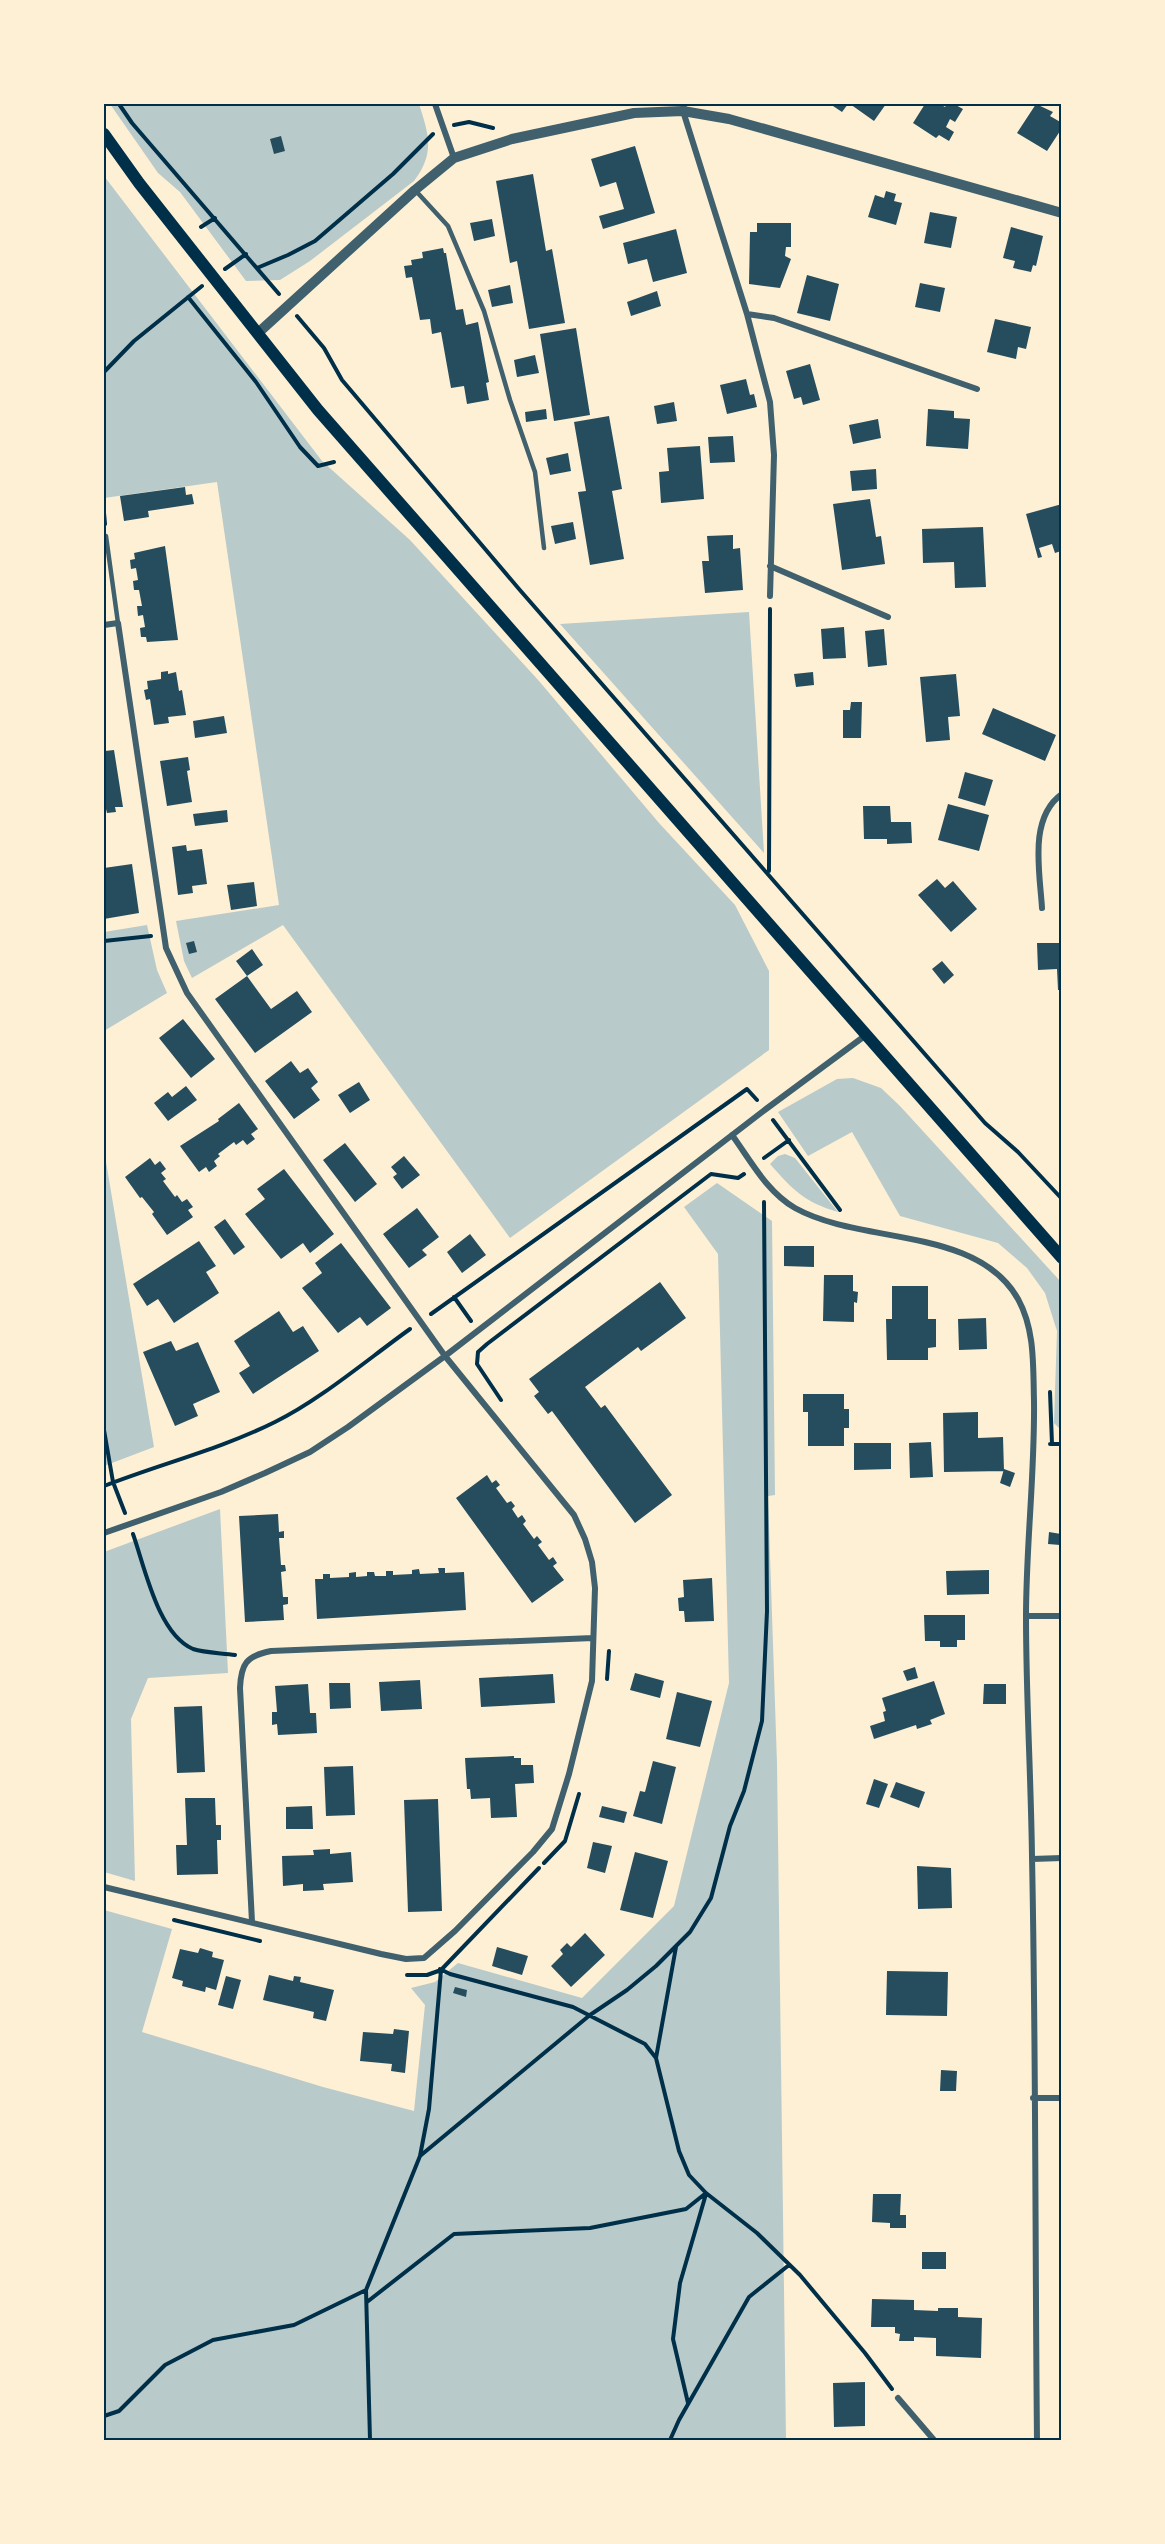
<svg xmlns="http://www.w3.org/2000/svg" width="1165" height="2544" font-family="Manrope,sans-serif">
<rect width="100%" height="100%" fill="#fdf0d5"/>
<!-- green -->
<path fill="#b9caca" d="M110,104H419C429,135 435,153 414,181L310,261L280,280L246,281L180,192L158,173Z
M104,176L322,461L410,540L539,681L659,823L735,905L769,971V1050L510,1238L283,925L192,978L184,961L176,921L279,905L217,482L104,498Z
M749,612L764,853L560,624Z
M147,925L157,970L167,993L104,1031V932Z
M853,1078L881,1088L900,1106L1061,1282V1430L1054,1423L1057,1331L1045,1293L1027,1268L998,1243L900,1216L852,1132L808,1156L778,1112L837,1079Z
M104,1150L154,1447L104,1466Z
M785,1154L795,1158L838,1212C804,1202 793,1190 770,1164L778,1156Z
M717,1183L772,1221L775,1495L768,1496L777,1763L786,2440H104V1910L172,1929L142,2032L323,2087L414,2111L425,2005L411,1988L435,1982L458,1963L582,1998L674,1906L729,1683L718,1254L684,1207Z
M220,1509L228,1673L148,1678L131,1719L135,1881L104,1872V1552Z"/>
<!-- building -->
<path fill="#264d5e" d="M830,104H848L842,112Z
M850,104H886L874,121Z
M925,104H940L945,107L947,104H954L963,109L955,122L950,119L946,127L954,132L949,141L939,135L936,138L913,123Z
M1036,104L1053,112L1050,116L1062,123V128L1047,151L1017,133Z
M281,136L285,151L274,154L270,139Z
M635,146L655,213L603,229L599,216L624,209L616,182L600,187L591,159Z
M533,174L546,251L552,249L565,323L529,329L517,261L510,263L496,181Z
M886,191L896,194L894,201L902,203L896,225L868,217L875,195L884,198Z
M930,212L957,217L951,248L924,243Z
M492,219L495,236L474,241L470,223Z
M757,223H791V247H786L785,256L791,259L780,288L749,284L750,232H757Z
M1011,227L1043,236L1036,266L1033,265L1031,272L1013,268L1015,261L1003,258Z
M676,229L687,273L653,282L647,259L628,264L623,243Z
M443,248L444,253H446L456,310L463,309L466,325L478,322L489,382L486,383L489,400L467,404L464,386L451,388L441,332L432,334L430,319L420,320L412,277L406,278L404,266L412,265L411,260L423,258L422,252Z
M807,275L839,284L830,321L797,313Z
M920,283L945,288L940,312L915,307Z
M510,285L513,303L492,307L488,290Z
M657,291L661,306L631,316L627,302Z
M995,319L1031,327L1026,349L1018,347L1016,359L987,352Z
M576,328L590,415L554,421L540,334Z
M535,355L539,373L517,377L514,360Z
M810,364L820,400L803,405L801,397L794,399L786,371Z
M746,379L750,395L754,394L757,407L727,414L720,385Z
M674,402L677,421L657,424L654,406Z
M546,409L547,419L526,422L525,412Z
M928,409L954,411V418L970,419L968,449L926,446Z
M609,416L622,489L612,491L624,559L590,565L578,492L586,491L574,422Z
M878,419L881,438L853,444L849,425Z
M733,436L735,462L710,463L708,437Z
M700,446L704,499L661,503L659,472L669,471L667,448Z
M568,453L571,471L550,475L546,458Z
M876,469L877,489L852,491L850,471Z
M185,487L186,495L192,494L194,504L148,511L149,517L124,521L120,496Z
M870,499L876,537L881,536L885,564L842,570L833,504Z
M1062,504V542H1059L1061,551L1055,553L1052,544L1039,548L1042,557L1038,558L1026,514Z
M573,522L576,539L555,544L551,526Z
M983,527L986,587L955,588L954,562L923,563L922,529Z
M733,535V549L740,548L743,590L705,593L702,561H709L707,536Z
M165,546L178,640L147,642L146,637H141L140,628L145,627L143,615L138,616L137,606H142L139,590H134L133,581L138,580L136,568L131,569L130,560L135,559L134,553Z
M844,627L846,658L823,659L821,629Z
M884,629L887,665L868,667L865,631Z
M168,671V674L176,672L179,691L182,690L186,715L168,717L169,723L154,725L150,699L146,700L144,690L148,689L147,681L161,679V672Z
M813,672L814,685L796,687L794,674Z
M956,674L960,716L948,717L950,740L926,742L920,677Z
M851,702H862L861,738H843V710H850Z
M993,708L1056,735L1045,761L982,734Z
M224,716L227,733L195,738L193,721Z
M114,750L123,807H115L116,812L107,813L106,809H104V758H106L105,751Z
M188,757L190,770L187,771L192,802L167,806L160,761Z
M965,772L993,780L985,806L958,798Z
M948,804L989,815L979,851L938,840Z
M863,806H890L891,822H911L912,843L887,844V839H864Z
M227,810L228,822L195,826L193,814Z
M186,845L187,851L202,849L207,884L192,886L193,893L178,895L172,847Z
M132,864L139,913L104,919V868Z
M937,879L945,888L953,881L977,909L951,932L918,895Z
M254,882L257,906L231,910L227,885Z
M194,941L197,952L189,954L186,943Z
M1037,943H1062V990H1058L1057,969L1038,970Z
M252,949L263,965L247,976L236,961Z
M942,961L954,975L944,984L932,969Z
M247,976L271,1009L297,991L312,1012L255,1053L215,999Z
M183,1019L215,1059L191,1078L159,1038Z
M291,1061L300,1073L308,1068L318,1082L311,1088L320,1100L294,1119L265,1081Z
M359,1082L370,1100L350,1113L338,1095Z
M186,1086L197,1100L168,1121L154,1103L168,1092L172,1097Z
M239,1103L258,1129L251,1134L255,1139L247,1145L243,1140L236,1145L234,1142L218,1154L220,1156L214,1161L217,1166L209,1172L206,1167L199,1172L180,1146L219,1121L218,1119Z
M345,1143L377,1184L355,1202L323,1160Z
M404,1156L420,1175L402,1189L393,1177L397,1174L391,1167Z
M150,1158L155,1165L160,1161L166,1169L161,1173L166,1179L163,1181L175,1197L177,1195L182,1202L187,1199L193,1207L188,1210L193,1217L167,1235L152,1214L154,1212L142,1197L140,1198L125,1177Z
M284,1169L334,1234L310,1253L303,1243L281,1259L245,1214L265,1199L257,1189Z
M417,1208L439,1237L422,1250L427,1255L409,1268L383,1234Z
M225,1219L245,1247L234,1255L214,1227Z
M470,1234L486,1255L462,1273L447,1252Z
M199,1241L216,1266L206,1272L219,1293L174,1323L158,1299L147,1306L133,1284Z
M341,1243L391,1308L367,1326L360,1317L338,1333L302,1288L322,1273L315,1263Z
M784,1246H814V1267L784,1266Z
M824,1275H853V1291L858,1292L857,1303L854,1302V1322L823,1321Z
M660,1282L686,1318L641,1351L638,1347L585,1387L601,1408L605,1405L672,1495L635,1523L552,1411L548,1414L534,1396L539,1392L529,1379Z
M892,1286H928V1319H936V1347L928,1348V1360H887L886,1319H892Z
M279,1311L293,1332L303,1326L319,1351L253,1394L239,1373L250,1366L234,1341Z
M986,1318L987,1349L959,1350L958,1319Z
M171,1341L176,1351L198,1342L220,1392L193,1404L198,1416L175,1426L143,1352Z
M803,1394H844V1409H849V1428H844V1446H808V1412H803Z
M978,1412V1438L1003,1437L1004,1471L944,1472L943,1413Z
M931,1442L933,1477L910,1478L909,1443Z
M854,1443H891V1469L854,1470Z
M1004,1469L1015,1473L1010,1487L1000,1483Z
M487,1475L492,1483L496,1480L500,1485L496,1488L507,1503L511,1501L515,1506L512,1509L518,1518L522,1515L526,1521L523,1524L534,1539L537,1536L542,1542L538,1545L549,1560L553,1557L557,1563L553,1566L564,1580L532,1603L456,1498Z
M278,1514L279,1532L284,1531V1538H279L281,1565H285L286,1571L281,1572L283,1597H288V1604L283,1605L284,1620L245,1622L239,1516Z
M1049,1532L1061,1534L1060,1545L1048,1544Z
M438,1568H445V1573L464,1572L466,1610L317,1619L315,1579H323V1574H330V1578L349,1577V1573L356,1572V1577L367,1576V1572H374L375,1576H386V1571H393V1575L412,1574V1570L419,1569L420,1574L439,1573Z
M989,1570V1594L947,1595L946,1571Z
M712,1578L714,1621L685,1622L684,1611H679L678,1598L684,1597L683,1580Z
M924,1615H965V1640H957V1647H940V1641H925Z
M915,1667L918,1678L907,1681L903,1671Z
M635,1673L664,1681L660,1698L630,1690Z
M553,1674L555,1703L481,1707L479,1678Z
M420,1680L422,1709L381,1711L379,1682Z
M934,1681L945,1714L930,1720L932,1724L917,1729L916,1725L874,1739L870,1726L885,1721L883,1712L886,1711L882,1698Z
M329,1683H350L351,1708L330,1709Z
M308,1684L310,1713H316L317,1733L278,1735L277,1724L272,1725V1712H277L275,1686Z
M984,1684H1006V1704H983Z
M677,1692L712,1701L700,1747L666,1739Z
M202,1706L205,1772L177,1773L174,1707Z
M514,1756V1758H521V1765H533L534,1783L515,1784L517,1817L491,1818L490,1798L471,1799L470,1789H467L465,1758Z
M653,1761L676,1767L662,1824L633,1816L640,1791L645,1792Z
M353,1766L355,1815L326,1816L324,1767Z
M874,1779L888,1784L879,1808L866,1804Z
M896,1782L925,1792L919,1808L890,1797Z
M185,1798H215L216,1825H221V1840H217L218,1874L177,1875L176,1845H187Z
M438,1799L442,1911L408,1912L404,1800Z
M312,1806L313,1829H286V1807Z
M602,1806L627,1812L624,1823L599,1817Z
M593,1842L612,1846L605,1873L587,1868Z
M330,1849V1854L351,1852L353,1882L323,1884L324,1890L303,1891V1884L283,1886L282,1856L314,1855L313,1850Z
M635,1852L668,1861L653,1918L620,1910Z
M917,1866L951,1868L952,1908L918,1909Z
M585,1933L605,1955L571,1987L551,1966L563,1954L560,1950L567,1943L571,1947Z
M497,1947L528,1956L522,1975L492,1966Z
M200,1948L213,1952L212,1957L224,1960L216,1990L206,1987L205,1992L182,1986L183,1981L172,1978L180,1949L198,1953Z
M887,1971L948,1972L947,2016L886,2015Z
M269,1975L293,1981L294,1976L301,1977L300,1982L334,1990L326,2021L313,2018L314,2012L263,2000Z
M226,1976L241,1980L233,2009L218,2005Z
M455,1987L467,1990L466,1997L453,1993Z
M394,2029L409,2031L405,2073L391,2071L392,2064L360,2061L363,2032L393,2034Z
M941,2070L957,2071L956,2091H940Z
M873,2194H901L900,2215H906V2228H890V2223L872,2222Z
M922,2252H946V2269H922Z
M872,2299L914,2300V2310L938,2311V2308H958V2317L982,2318L981,2358L936,2356V2338L914,2337V2341H899L900,2334L895,2333V2327H871Z
M865,2382V2426L834,2427L833,2383Z"/>
<g fill="none" stroke-linecap="round" stroke-linejoin="round">
<!-- path -->
<path stroke="#003049" stroke-width="4" d="M119,104L132,123L279,294
M454,125L469,122L493,128
M201,227L215,218
M257,268L288,255L315,241L393,174L433,134
M225,269L246,254
M188,297L256,382L300,447L318,466L334,462
M297,316L324,348L342,380L519,589L985,1123L1018,1152L1062,1199
M104,372L134,341L202,286
M104,513L105,524
M769,871L770,609
M104,941L151,936
M773,1120L840,1210
M764,1158L789,1140
M454,1297L471,1321
M431,1314L747,1089L757,1100
M487,1344L478,1352L477,1364L501,1400
M487,1344L711,1174L738,1178L744,1174
M1050,1392L1052,1444
M104,1430L113,1482L125,1513
M1050,1444H1062
M104,1486C160,1464 221,1449 275,1422C320,1400 368,1359 410,1329
M133,1534C145,1568 158,1634 193,1649C205,1653 222,1653 235,1655
M607,1679L609,1651
M544,1863L565,1841L579,1794
M174,1920L260,1941
M440,1969L450,1974L573,2007L645,2044L656,2058L679,2151L689,2175L706,2193L757,2233L800,2275L865,2353L892,2389
M407,1975H427L441,1970L539,1868
M656,2058L676,1947
M420,2156L590,2015L627,1990L656,1966L690,1932L711,1898L730,1826L744,1791L762,1721L767,1611L764,1202
M367,2302L454,2234L590,2228L686,2209L706,2193
M688,2403L673,2339L680,2283L706,2194
M104,2416L119,2411L165,2365L213,2340L294,2325L366,2290
M370,2440L366,2290L420,2156L429,2109L441,1970
M670,2440L679,2420L749,2297L789,2265"/>
<!-- service -->
<path stroke="#3f606c" stroke-width="4.5" d="M415,190L448,226L484,311L510,400L535,472L544,548
M106,536L118,623"/>
<!-- minor -->
<path stroke="#3f606c" stroke-width="6" d="M435,104L454,158
M684,104L683,111L747,314L770,402L774,455L770,596
M747,314L774,318L977,389
M770,566L888,617
M104,625L118,623L166,948L187,993L445,1356L574,1515L585,1539L592,1562L595,1588L592,1681L569,1774L552,1829L533,1852L455,1931L424,1958L406,1959L381,1954L104,1887
M1042,908C1040,873 1028,818 1062,794
M732,1135C751,1161 767,1192 795,1208C861,1245 977,1226 1018,1299C1035,1330 1033,1365 1034,1401C1035,1473 1026,1545 1026,1617C1026,1697 1031,1777 1032,1857C1036,2051 1035,2246 1037,2440
M104,1533L221,1492L265,1473L310,1452L348,1427L445,1356L766,1109L866,1035
M1026,1616H1062
M1032,1859L1062,1858
M252,1922L240,1688C241,1664 246,1656 271,1651L593,1638
M1033,2098H1062
M898,2398L934,2440"/>
<!-- tertiary -->
<path stroke="#3f606c" stroke-width="10" d="M258,333L415,190L454,158L512,139L634,113L683,111L729,119L1062,213"/>
<!-- secondary -->
<path stroke="#003049" stroke-width="12" d="M104,134L139,183L318,410L1062,1258"/>
</g>
<!-- border -->
<rect width="1165" height="2544" fill="none" stroke="#fdf0d5" stroke-width="210"/>
<rect x="105" y="105" width="955" height="2334" fill="none" stroke="#003049" stroke-width="2"/>
</svg>
